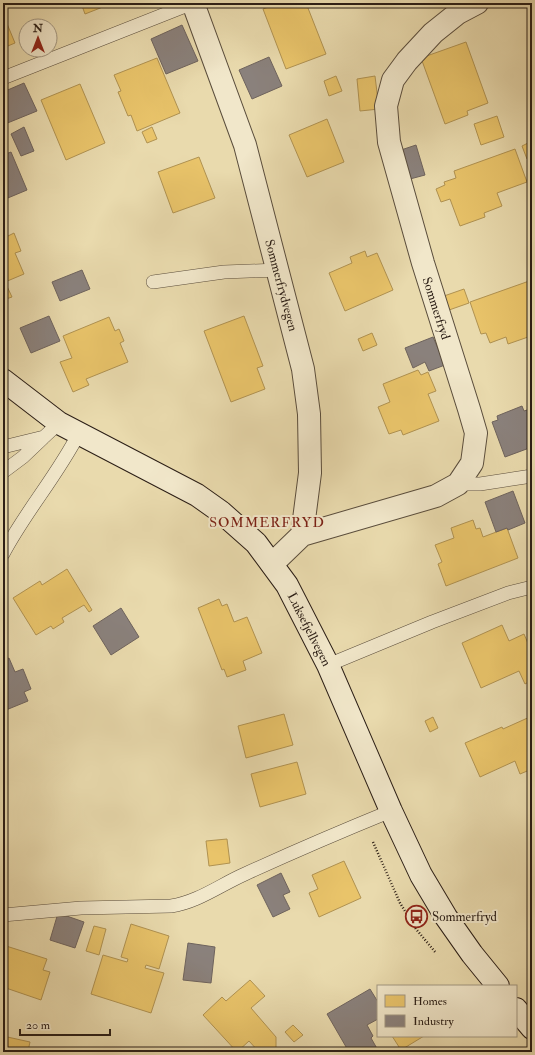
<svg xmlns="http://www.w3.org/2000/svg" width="535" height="1055" font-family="'IM FELL Double Pica',serif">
<rect width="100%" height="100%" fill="#e9daad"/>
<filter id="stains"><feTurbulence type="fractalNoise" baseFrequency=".005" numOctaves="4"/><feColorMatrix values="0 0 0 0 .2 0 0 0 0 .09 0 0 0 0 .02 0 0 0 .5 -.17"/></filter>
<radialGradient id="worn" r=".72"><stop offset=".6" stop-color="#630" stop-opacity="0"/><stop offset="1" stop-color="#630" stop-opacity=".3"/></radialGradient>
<!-- homes -->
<path fill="#e9c46a" stroke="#b09251" d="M81,3H113L85,14Z
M279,3H306L326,54L286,69L263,9Z
M3,14L15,43L3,48Z
M466,42L488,103L467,111L468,115L445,124L421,58Z
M157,58L180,113L137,131L131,115L128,116L118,92L121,91L114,75Z
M336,76L342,91L329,96L324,81Z
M375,76L379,109L360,111L357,79Z
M80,84L105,143L66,160L41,100Z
M497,116L504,137L481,145L474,124Z
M327,119L344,162L307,177L289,135Z
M152,127L157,139L147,143L142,132Z
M532,141V157L527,159L522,146Z
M515,149L527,182L497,193L502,206L484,213L485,217L460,226L450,199L441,202L436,189L445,185L444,182L456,178L454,171Z
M199,157L215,198L173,213L158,172Z
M3,226H4L8,236L14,233L21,251L15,253L24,274L5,282L12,297L3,300Z
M365,251L367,257L377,253L393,290L345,311L329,273L352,263L350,257Z
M532,280L531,336L508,344L506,337L490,343L486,333L481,334L470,302Z
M464,289L469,303L449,310L444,296Z
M244,316L263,366L257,368L265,389L231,402L204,331Z
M109,317L115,331L119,329L124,341L120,343L128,362L86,379L89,385L73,392L60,362L72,358L63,336Z
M372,333L377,345L363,351L358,339Z
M418,370L421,375L428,372L436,391L428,394L439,421L403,435L401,430L389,434L378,407L390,402L383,384Z
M473,520L476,529L480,528L483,537L507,528L518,558L446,586L438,564L442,562L435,545L454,538L451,528Z
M67,569L92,610L89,612L84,605L62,618L64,622L53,629L51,626L36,635L13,598L40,581L42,585Z
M219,599L222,606L227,604L234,622L247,617L262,653L243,661L246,670L227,677L224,669L222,670L198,608Z
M502,625L509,641L524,634L532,653V680L525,684L519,671L481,688L462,643Z
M284,714L293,745L246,758L238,726Z
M532,716V769L520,774L515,761L480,777L465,743L502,727L503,729Z
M433,717L438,728L430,732L425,721Z
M297,762L306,794L260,807L251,774Z
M227,839L230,863L209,866L206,841Z
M344,861L361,898L319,917L309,893L318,889L312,875Z
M131,924L169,936L159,969L146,965L145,968L164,973L151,1013L91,994L103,955L127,962L128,959L121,957Z
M94,926L106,929L99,955L86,951Z
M3,945L47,959L43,970L50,972L41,1000L3,987Z
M250,980L265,996L251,1008L276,1037V1047L270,1052H259L249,1041L237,1052L203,1015L222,997L226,1001Z
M293,1025L303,1035L294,1042L285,1032Z
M3,1036L30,1042L28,1051L34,1052H3Z
M392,1036H424L401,1050Z"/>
<!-- industry -->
<path fill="#8a817c" stroke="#6e635d" d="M182,25L198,61L166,74L151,39Z
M269,57L282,86L252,99L239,70Z
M24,83L37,111L5,124L3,119V92Z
M24,127L34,151L21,156L11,134Z
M416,145L425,175L410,179L401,150Z
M11,152L27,190L3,200V155Z
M82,270L90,289L60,301L52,282Z
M49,316L60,341L31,353L20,328Z
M433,337L445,365L429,371L425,362L413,368L405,348Z
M522,406L524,411L527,410L532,423V447L505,457L492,422L498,420L497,416Z
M513,491L525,523L508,530L507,528L496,532L485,502Z
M121,608L139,637L111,655L93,626Z
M9,658L15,672L23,669L31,689L24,692L28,701L6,710L3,703V661Z
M281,873L290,892L283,895L290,909L273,917L257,885Z
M58,913L84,922L75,948L50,940Z
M188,943L215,947L211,983L183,980Z
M370,989L378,1002V1019L367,1025L373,1036L371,1038L379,1052H357L356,1050L349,1052L327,1014Z"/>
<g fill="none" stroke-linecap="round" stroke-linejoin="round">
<defs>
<path id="service" d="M3,78L193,3
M153,282L224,272L278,270
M3,447L44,437L59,423
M3,472L23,457L43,438
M458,484H480L532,476
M3,554C25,512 57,476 79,433
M328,665L432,622L508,593L532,587
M3,915L81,908L171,906C198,902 220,885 245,874C293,852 342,831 391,811"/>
<path id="minor" d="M193,3L245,145L303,369L309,414L310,473L302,535L272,564
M302,535L436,496L458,484L472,463L476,433L469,409L423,263L389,142L386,106L393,80L407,61L433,33L458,13L477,3"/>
<path id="secondary" d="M3,380L59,423L197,495L221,512L256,543L287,585L328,665L391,811L421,875L446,917L472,954L498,986
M516,1009L532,1028"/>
</defs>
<!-- service casing -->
<use href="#service" stroke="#5a4d3c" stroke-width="14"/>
<!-- minor casing -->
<use href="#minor" stroke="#5a4d3c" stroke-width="24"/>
<!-- secondary casing -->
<use href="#secondary" stroke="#2b1e16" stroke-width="24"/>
<!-- path -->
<path stroke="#2b1e16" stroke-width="2.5" stroke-dasharray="1 2" stroke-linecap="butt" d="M373,842L400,903L416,929L436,953"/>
<!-- service -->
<use href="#service" stroke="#f1e7ca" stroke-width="13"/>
<!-- minor -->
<use href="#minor" stroke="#f1e7ca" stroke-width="22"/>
<!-- secondary -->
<use href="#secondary" stroke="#f1e7ca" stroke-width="22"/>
</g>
<!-- icons -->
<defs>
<symbol id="bus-ring" viewBox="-11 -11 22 22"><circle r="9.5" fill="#f1e7ca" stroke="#8f2418" stroke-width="1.5"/><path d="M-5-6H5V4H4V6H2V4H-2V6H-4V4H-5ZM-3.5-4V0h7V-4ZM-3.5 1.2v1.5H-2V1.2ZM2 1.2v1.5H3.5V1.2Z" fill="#8f2418"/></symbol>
</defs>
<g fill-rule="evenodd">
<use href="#bus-ring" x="404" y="904" width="25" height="25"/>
</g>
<g text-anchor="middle" stroke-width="4" stroke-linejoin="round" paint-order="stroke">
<!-- street labels -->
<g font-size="13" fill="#2b1e16" stroke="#f1e7ca">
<text transform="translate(282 285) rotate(75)" y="5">Sommerfrydvegen</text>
<text transform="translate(437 308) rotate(72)" y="5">Sommerfryd</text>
<text transform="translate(310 629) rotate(63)" y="5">Luksefjellvegen</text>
</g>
<!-- poi labels -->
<g font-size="13" fill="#2b1e16" stroke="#f1e7ca" text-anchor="start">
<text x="432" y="921">Sommerfryd</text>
</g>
<!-- neighbourhood labels -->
<g font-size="14" letter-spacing="1" fill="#7a1f14" stroke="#f1e7ca">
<text x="267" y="527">SOMMERFRYD</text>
</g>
</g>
<!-- margin -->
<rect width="535" height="1055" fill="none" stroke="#e9daad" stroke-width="16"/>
<rect x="4" y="4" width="527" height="1047" fill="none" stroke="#2b1e16" stroke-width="2"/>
<rect x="8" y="8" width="519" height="1039" fill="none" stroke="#2b1e16"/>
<!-- legend -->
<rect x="377" y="985" width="140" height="52" fill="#f1e7ca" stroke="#a29782"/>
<rect x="385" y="995" width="20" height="12" fill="#e9c46a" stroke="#a29782"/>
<text x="413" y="1005" font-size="12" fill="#2b1e16">Homes</text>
<rect x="385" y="1015" width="20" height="12" fill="#8a817c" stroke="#a29782"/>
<text x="413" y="1025" font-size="12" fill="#2b1e16">Industry</text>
<!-- north arrow -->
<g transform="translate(38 38)"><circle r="19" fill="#f1e7ca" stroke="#a29782"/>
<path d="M0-3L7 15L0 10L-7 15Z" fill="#8f2418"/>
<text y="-6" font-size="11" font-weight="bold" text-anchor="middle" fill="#2b1e16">N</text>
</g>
<!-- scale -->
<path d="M20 1029v6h90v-6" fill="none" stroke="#2b1e16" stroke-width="2"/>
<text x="26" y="1029" font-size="12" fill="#2b1e16" stroke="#f1e7ca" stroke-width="3" paint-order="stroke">20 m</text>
<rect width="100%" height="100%" filter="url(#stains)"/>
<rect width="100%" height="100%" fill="url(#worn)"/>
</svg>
